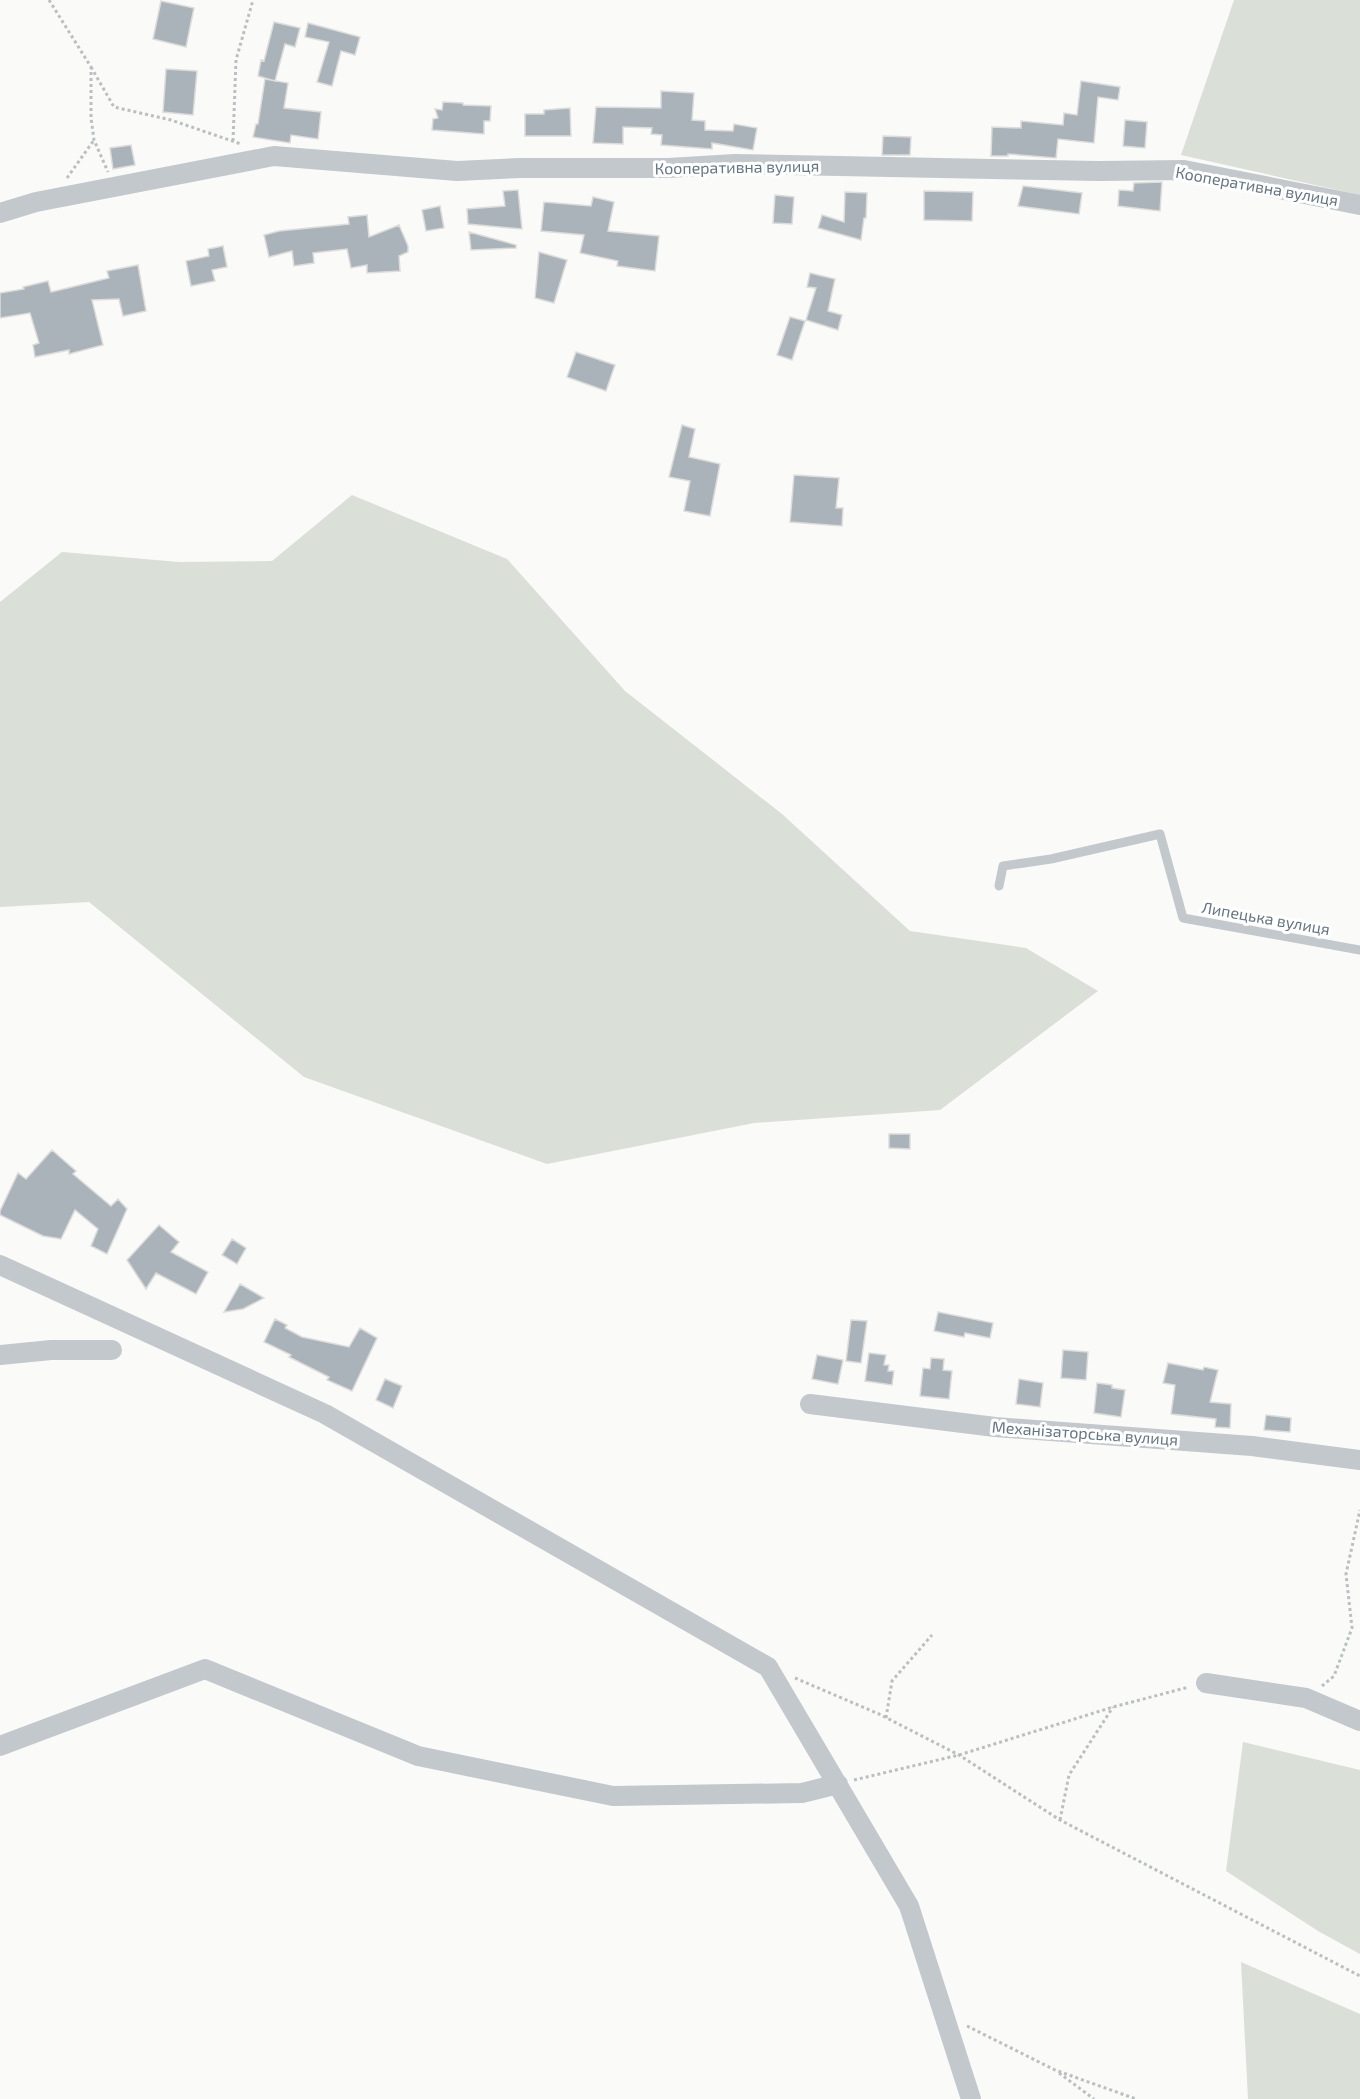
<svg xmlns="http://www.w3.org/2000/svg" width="1360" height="2099" font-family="'Exo 2',sans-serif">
<rect width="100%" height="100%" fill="#fafaf8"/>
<!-- green -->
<path fill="#dadfd7" d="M1234,0H1360V195L1181,155Z
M352,495L507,559L625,691L782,814L910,931L1026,948L1098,991L940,1110L754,1123L547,1164L304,1077L89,902L0,907V602L62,552L179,562L272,561Z
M1243,1742L1360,1770V1954L1318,1931L1226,1871Z
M1241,1962L1360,2014V2099H1248Z"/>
<!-- building -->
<path fill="#aab3b9" stroke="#dcdcda" stroke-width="1.5" d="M161,1L194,8L186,47L153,39Z
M274,22L300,28L295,47L285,44L275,81L258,76L261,60L264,61Z
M308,23L360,37L355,55L341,51L332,86L317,82L329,42L305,37Z
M166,69L197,71L193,115L163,112Z
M265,79L288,83L284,108L321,112L318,139L291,135L290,143L253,137L256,124H258Z
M1081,81L1120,87L1118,100L1098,97L1094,143L1058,139L1056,158L1008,154V156H991L992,127L1021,128V121L1063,125L1064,113L1077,115Z
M661,91L694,93L692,120L705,121V130L733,131L734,124L757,128L753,150L712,143V149L661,145L662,135L651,134L652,128L623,127V144L593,143L596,107L661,108Z
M443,102L463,103V105L491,106L490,121H484V134L432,130L433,119L438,118L435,109L442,110Z
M570,108L571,136H525V114H544V110Z
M1125,120L1147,122L1145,148L1123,146Z
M883,136L911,137L910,155H882Z
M131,145L135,165L113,169L110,148Z
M1162,182L1160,211L1118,206L1119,190L1133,191L1134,183Z
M1023,186L1082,193L1079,214L1018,206Z
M518,190L522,229L468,224L467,209L505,206L503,191Z
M924,191L973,192L972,221L924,220Z
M845,192L867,193L866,218H864L861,240L818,228L822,215L844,222Z
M775,195L794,197L792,224L773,223Z
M593,197L614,202L608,231L659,236L655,271L617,266L618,261L580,253L584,235L541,231L544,202L591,206Z
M440,206L444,228L426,231L422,210Z
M367,215L369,237L399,225L408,246V252L399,256L400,271L367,273V265L351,268L347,249L313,253L314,263L294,266L292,251L269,257L264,235L279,231L349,224L348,217Z
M469,232L516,245V248L471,250Z
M223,246L227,267L212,270L215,281L191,286L186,261L209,256L208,249Z
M539,252L567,260L554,303L535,298Z
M138,265L146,311L123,316L119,299L92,300L103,345L69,354V350L35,357L33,345L39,343L30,313L0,318V293L24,289L23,287L48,281L51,292L109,278L107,271Z
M810,273L835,279L828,311L842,315L838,330L806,320L816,288L807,287Z
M790,317L805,321L792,360L777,355Z
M576,352L615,365L606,391L567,377Z
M682,425L695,429L689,457L720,464L710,516L684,511L690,481L669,477Z
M794,475L839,478L836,508H843L842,526L790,522Z
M889,1134H910V1149L889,1148Z
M52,1150L76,1171L73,1174L111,1206L118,1199L127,1209L107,1254L91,1246L98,1229L75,1210L61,1239L43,1236L0,1215V1211L18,1173L26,1179Z
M159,1225L179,1242L171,1252L208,1272L196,1294L156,1273L146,1289L127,1260Z
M232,1239L246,1248L237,1264L222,1255Z
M240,1284L264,1298L243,1309L224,1312Z
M938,1312L993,1323L990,1338L965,1333L964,1337L934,1331Z
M275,1319L287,1325L285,1328L302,1337L349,1347L360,1328L377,1338L352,1391L327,1380L329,1377L289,1357L291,1355L264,1342Z
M851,1320L867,1321L861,1363L846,1361Z
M1063,1350L1088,1352L1086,1380L1061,1378Z
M869,1353L886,1355L884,1365H889L888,1371H894L892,1385L865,1381Z
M817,1355L843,1360L838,1384L812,1379Z
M931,1358L944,1359L943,1370L952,1371L949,1399L920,1396L923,1368L930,1369Z
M1168,1363L1203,1370L1204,1367L1218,1370L1210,1402L1231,1404L1230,1428L1215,1427L1216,1419L1171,1414L1175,1385L1163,1383Z
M385,1379L402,1386L393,1408L376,1400Z
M1019,1379L1043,1383L1040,1407L1016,1404Z
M1097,1383L1112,1385V1388L1125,1390L1121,1417L1094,1413Z
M1266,1415L1291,1418L1290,1432L1264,1430Z"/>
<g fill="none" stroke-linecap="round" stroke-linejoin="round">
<!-- path -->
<path stroke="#bbbfc2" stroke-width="3" stroke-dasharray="3 3" stroke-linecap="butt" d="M49,0L91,67V118L94,140L108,172
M91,67L114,107L171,120L241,144
M233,141L236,60L253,0
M67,178L94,140
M795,1678L879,1714L959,1755L1060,1820L1360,1976
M1322,1686L1334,1676L1352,1628L1346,1574L1360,1510
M886,1718L892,1681L932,1635
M854,1780L959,1755L1113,1707L1189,1687
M1060,1820L1069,1775L1113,1707
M967,2026L1055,2070L1136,2099
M1059,2073L1094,2099"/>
<!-- service -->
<path stroke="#c3c8cc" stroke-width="9" d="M999,886L1003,866L1051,859L1160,834L1183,918L1360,950"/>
<!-- minor -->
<path stroke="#c3c8cc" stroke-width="20" d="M0,213L36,202L274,156L457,171L520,168H668L735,164L1099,171L1184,170L1360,205
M0,1265L325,1414L768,1667L909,1906L971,2099
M0,1355L51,1350H112
M810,1404L995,1427L1252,1446L1360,1460
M1206,1683L1306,1698L1360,1721
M0,1746L205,1669L418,1756L613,1796L802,1793L838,1784"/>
</g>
<g text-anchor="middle" stroke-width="6" stroke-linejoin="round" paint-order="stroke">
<!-- street labels -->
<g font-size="16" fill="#657683" stroke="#fff">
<text transform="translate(737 167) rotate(-1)" y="6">Кооперативна вулиця</text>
<text transform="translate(1257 186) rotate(10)" y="6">Кооперативна вулиця</text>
<text transform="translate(1266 918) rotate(10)" y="6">Липецька вулиця</text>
<text transform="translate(1085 1433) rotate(4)" y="6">Механізаторська вулиця</text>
</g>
</g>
</svg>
